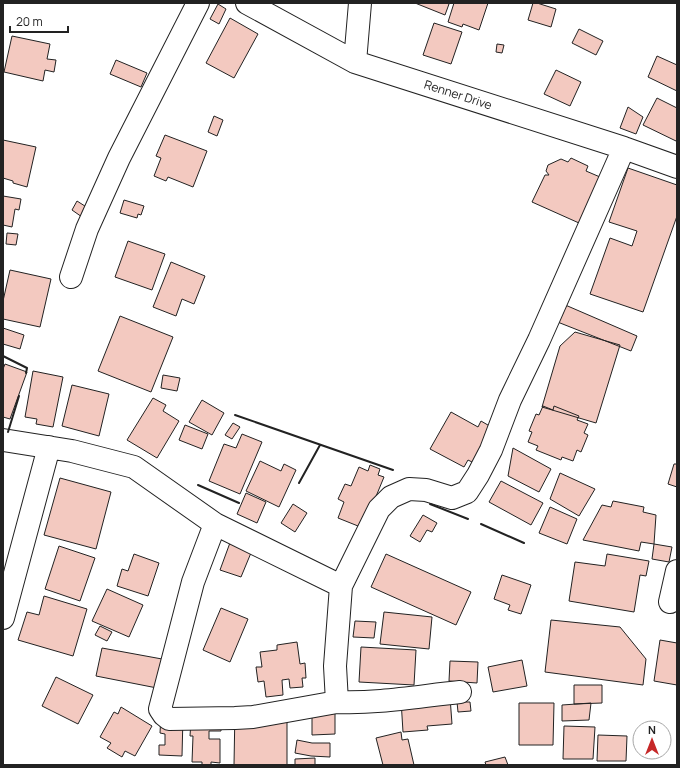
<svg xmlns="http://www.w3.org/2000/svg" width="680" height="768" font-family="Manrope,sans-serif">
<rect width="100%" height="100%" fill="#fff"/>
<!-- building -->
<path fill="#f3c9c0" stroke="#222" d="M415,3H446L449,4L445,15Z
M454,3H488L479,30L463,24L462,27L448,22Z
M533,3H537L556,9L551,27L528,20Z
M218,4L226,9L219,24L210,19Z
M230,18L258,34L234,78L206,63Z
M434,23L462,32L451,64L423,55Z
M579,29L603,41L596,55L572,43Z
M12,36L50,44L47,59L56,60L54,72L45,70L43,81L4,72Z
M497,44L504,45L502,53L496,52Z
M657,56L677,65V91L648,77Z
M116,60L147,73L141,87L110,74Z
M556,70L581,82L570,106L544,94Z
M657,98L677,108V139L676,141L643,125Z
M628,107L643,117L636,134L620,128Z
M214,116L223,120L217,136L208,132Z
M165,135L207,151L193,187L168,177L166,181L154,176L161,158L156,156Z
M3,140L36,147L27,187L13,183V181L3,178Z
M571,158L588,166L586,171L600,177L579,223L532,202L545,175H549L546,171L548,165L561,159L568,162Z
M628,168L677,185V216L643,312L590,294L610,238L632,246L637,231L609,222Z
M3,196L21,199L19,210L15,209L12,227L3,225Z
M124,200L144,206L141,215L138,214L137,218L120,213Z
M77,201L88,208L82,217L72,210Z
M7,233L18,234L16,245L6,244Z
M128,241L165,254L152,290L115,277Z
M171,262L205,276L194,304L182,299L176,316L153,307Z
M10,270L51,279L40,327L3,319V301Z
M563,304L637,336L631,351L555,321Z
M120,316L173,337L151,392L98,371Z
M3,328L24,335L20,349L3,344Z
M575,332L620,345L596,423L542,407L560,346Z
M5,364L27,372L10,419L3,417V369Z
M33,371L63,377L53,427L36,424L37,419L25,417Z
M163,375L180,378L177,391L161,388Z
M72,385L109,394L99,436L62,426Z
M153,398L166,405L163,411L179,421L157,458L127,440Z
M202,400L224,413L212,435L189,422Z
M543,406L553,410L554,406L579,416L577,420L588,424L584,433L588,435L581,452L577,450L573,461L562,457L561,460L536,450L538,446L528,442L532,432L529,431L536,414L539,415Z
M451,412L478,427L481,421L493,428L474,463L468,460L464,467L430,449Z
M233,423L240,427L232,439L225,435Z
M185,425L208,434L202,449L179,440Z
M242,434L262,442L240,494L209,481L224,444L236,448Z
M513,448L551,469L539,492L508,476Z
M260,461L281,471L284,464L296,470L279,507L246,491Z
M674,464H677V487L668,484Z
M370,465L380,469L378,475L384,477L363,528L338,518L344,502L338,499L345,484L351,486L359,467L368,471Z
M560,473L595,489L579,516L550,499Z
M60,478L111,492L96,549L44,535Z
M501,481L543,503L531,525L489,502Z
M246,493L266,502L257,523L237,514Z
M613,501L644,507L643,512L656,515L654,544L641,542L639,551L583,540L602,505L611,507Z
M293,504L307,513L295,532L281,523Z
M550,507L577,519L567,544L539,533Z
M423,515L437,523L432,532L427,530L420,542L410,536Z
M231,540L253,548L241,577L220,570Z
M654,544L672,547L669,562L652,559Z
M59,546L95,558L80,601L45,589Z
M134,554L159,563L148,596L117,586L122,569L128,571Z
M386,554L471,592L456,625L371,587Z
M607,554L649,561L646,576L640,575L634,612L569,601L575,562L605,566Z
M502,575L531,585L521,614L508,610L510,605L494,599Z
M107,589L143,605L129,637L92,621Z
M44,596L87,609L73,656L18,640L27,612L39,615Z
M221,608L248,619L230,662L203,650Z
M384,612L432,617L429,649L380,644Z
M551,620L620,627L646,659L643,685L545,672Z
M355,621L376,622L374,638L353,637Z
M100,626L112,632L107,641L95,635Z
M660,640L677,643V685L654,681Z
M297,642L300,664L305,663L306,678H302L303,687L290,688L289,679L282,680L283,695L266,697L264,681L258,682L256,667H262L260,652L277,650V645Z
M361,647L416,650L414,685L359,682Z
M102,648L162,659L157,688L96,676Z
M522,660L527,686L493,692L488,667Z
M450,661L478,662L477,683L449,681Z
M56,677L93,695L78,724L42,706Z
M574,685H602V703L574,704Z
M450,697L452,724L427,726L428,730L403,732L401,700Z
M457,702H470L471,711L458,712Z
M519,703H554L553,745H519Z
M591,703L589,720L562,721V705Z
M121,707L152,726L135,756L125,751L122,757L107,748L111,743L100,737L114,712L118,714Z
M235,708L287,709V765H234Z
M335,709V734L312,735V710Z
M161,715L183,716L182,756L159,755V745H165V734L160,733Z
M221,715V731H209V739H220V763L211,762V765H202V762H192L193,736H190L191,721Z
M564,726L595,727L593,759H563Z
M401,732L402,740L408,739L414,765H383L376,738Z
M598,735L627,736L626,761H597Z
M297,740L312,743H330V757L311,756L295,753Z
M505,757L508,765H486L485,762Z
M315,758V765H295V759Z"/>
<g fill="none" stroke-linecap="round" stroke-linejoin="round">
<defs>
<path id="minor" d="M247,3L355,62L624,148L677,167
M355,62L360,3
M71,277L87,229L119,158L198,3
M3,440L72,451L134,467L215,524L341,586
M215,524L193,582L160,709L164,715L169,719L235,718L253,717L337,702
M670,602L677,571
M3,618L49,447
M460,692C420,696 376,704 337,702L335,666L341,586L379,509L391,497L409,489L426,490L452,498L467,492L478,475L491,450L510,400L539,340L624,148"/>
</defs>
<!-- minor casing -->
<use href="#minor" stroke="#222" stroke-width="24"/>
<!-- minor -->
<use href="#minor" stroke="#fff" stroke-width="22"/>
<!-- wall -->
<path stroke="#222" stroke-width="2" d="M3,356L27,368L26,373
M235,415L393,470
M8,432L19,396
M299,483L320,445
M198,485L239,503
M430,504L468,519
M481,524L524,543"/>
</g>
<g text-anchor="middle" stroke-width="3" stroke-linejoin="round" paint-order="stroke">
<!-- street labels -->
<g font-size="12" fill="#222" stroke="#fff">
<text transform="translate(458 95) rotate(18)" y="4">Renner Drive</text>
</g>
</g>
<!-- border -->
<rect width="680" height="768" fill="none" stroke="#222222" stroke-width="8"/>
<!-- north arrow -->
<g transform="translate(652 740)"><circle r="19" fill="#ffffff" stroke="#a7a7a7"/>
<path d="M0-3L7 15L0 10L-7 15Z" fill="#c62828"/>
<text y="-6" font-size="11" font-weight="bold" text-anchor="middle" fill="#222222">N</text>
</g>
<!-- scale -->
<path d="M10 26v6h58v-6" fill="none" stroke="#222222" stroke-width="2"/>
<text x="16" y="26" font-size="12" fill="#222222" stroke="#ffffff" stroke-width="3" paint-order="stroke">20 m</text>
</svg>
